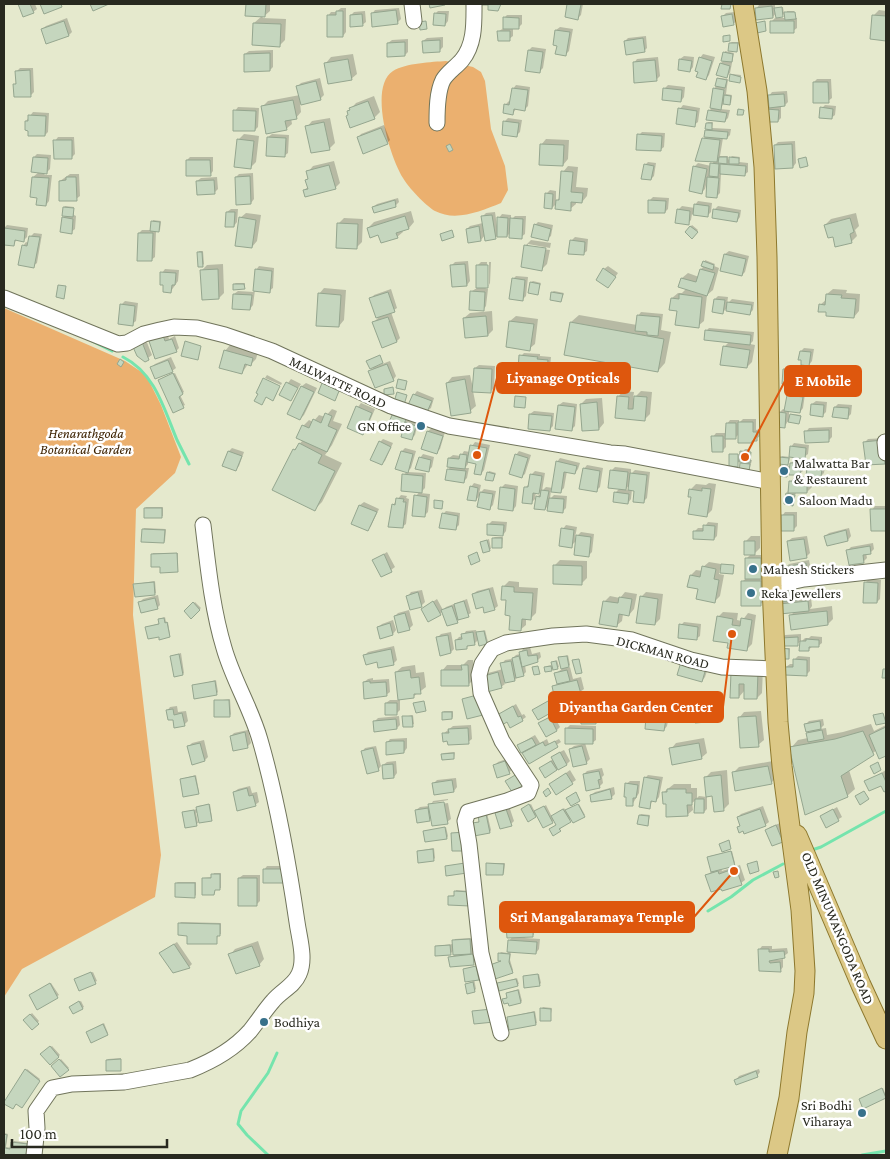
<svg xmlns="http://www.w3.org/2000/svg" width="890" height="1159" font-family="'Crimson Pro',serif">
<rect width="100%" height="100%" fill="#e5e9cd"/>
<!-- green -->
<path fill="#ebb06f" d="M446,61L473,67L481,72L485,81L491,129L505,166L508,190L501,203C481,211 456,222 435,211C426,206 408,187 403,178C390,157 368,87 393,71C406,63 432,62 446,61Z
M4,308L125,361L146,375L161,405L181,457L175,473L136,509L133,615L161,855L155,897L22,969L4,997Z"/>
<!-- shadow -->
<path fill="#0003" fill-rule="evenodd" d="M20,4H35L37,9L33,12L24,16Z
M247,4H270V11L262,18L286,19L285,40L280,45L254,23L262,16L246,15Z
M568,4H583L581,15L578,18L566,16Z
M775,4V8L783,7L784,14L783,15L776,13L773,17L756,9L759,5Z
M341,8H346V32L343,36L328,16L331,12H336Z
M399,8L401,19L397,23L372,14L375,10Z
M879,10L886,11V39L871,38L873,16Z
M365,11L366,22L362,25L351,15L354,12Z
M438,11H449L448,21L445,25L435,14Z
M787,11H794V18H797V28L793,31L771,22L775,18H786Z
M735,12L737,21L733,24L722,17L726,13Z
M507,15H522V24L518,28H513V36L509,39L499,31L504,28V18Z
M67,18L72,32L69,35L42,29L46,26Z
M560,27L573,29L569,51L566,54L558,45L556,30Z
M646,36L647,48L644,51L625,41L628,38Z
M443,37V47L440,50L423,41L427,38Z
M408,39V52L405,55L388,43L392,40Z
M732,42H739L737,50L730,43Z
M532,47L546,49L543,68L540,71L529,50Z
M273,50V67L270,70L245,54L249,51Z
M725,51L734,53L730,73L726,77L718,74L721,63L724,60Z
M353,54L357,74L351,79L326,63L331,57Z
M703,54L715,57L709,75L706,79L699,71L700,58Z
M684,56L694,57L693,67L690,71L680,59Z
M658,57L660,76L656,80L634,63L637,59Z
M20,68H33L34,92L31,95L15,84L17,82V71Z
M733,74L741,75L739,82L731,75Z
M320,78L324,95L320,99L300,103L301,112L296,118H291L292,124L286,129L262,107L268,101L300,95L298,86L301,83Z
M719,78L728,79L726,94L732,95L731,103H724L720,109L730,110L728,118L725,121L709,111L711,109L715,88Z
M817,79H831L832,98L828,101L814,82Z
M516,85L530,87L528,106L524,110L516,109L513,113L505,105L509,101L511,102L513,89Z
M668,85L685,87L684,97L681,101L664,89Z
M787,91L788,102L785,105L781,106V118L778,121L767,110L770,107L769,96L772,92Z
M374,96L380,112L374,118L349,114L348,112L356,103Z
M683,105L700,108L698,122L694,125L680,109Z
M825,105L836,106L835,115L831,118L822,108Z
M238,107L259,108L258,127L255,130L235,111Z
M33,112L49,113L48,132L45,135L26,121Z
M330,118L335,143L330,148L307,127L312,121Z
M508,118L522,120L520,132L516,136L505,121Z
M708,122H713L712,128L731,129L730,135L727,138H723L720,156H728V160L732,156L740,157L739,162L748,163V172L744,175L721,173L720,193L717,196L709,181H707L705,189L702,192L694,167L698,163L711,166L714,161L703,139L707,136L706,131L708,128L707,123Z
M384,125L390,140L387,143L358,138L361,134Z
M642,132L665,133L664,147L660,150L639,135Z
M244,134L259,136L256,162L250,168L238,140Z
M272,134L289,135L288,153L284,156L268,137Z
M58,137H74L75,154L72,157L55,141Z
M546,139L569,140L568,159L563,165L541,145Z
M795,141L796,163L793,167L775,145L778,142Z
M37,154L51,155L50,169L44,175H52L49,201L46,205L38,197L33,177L39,172L34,157Z
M190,157H213V171L210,175L187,160Z
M334,161L340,183L335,188L304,190L308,187L306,180L309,178L308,172L313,166Z
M648,162L656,163L654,176L651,179L645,165Z
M568,166L578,167L576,187L588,188L587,196L582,202L576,201V204L570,209L557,203L552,208L546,194L550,190L556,191V202L560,197L563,172Z
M253,173L254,199L251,203L236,177L239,174Z
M70,174H79L80,196L76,199L60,181Z
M217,177L218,189L214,193L197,181L201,178Z
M653,197L669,198L668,209L665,212L650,200Z
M398,198L399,202L396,205L373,207L377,204Z
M698,201L712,203L711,212L708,215L692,214L691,220L688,223L678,210L682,206L695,208V205Z
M65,206L74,207V215L76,216L75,229L71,232L63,218L66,215L64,207Z
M718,206L741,210L740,217L737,221L715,209Z
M231,209H238L237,222L234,226L227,212Z
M411,211L414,222L409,228L402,230L403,232L397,237L379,234L368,228L374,222Z
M495,212L497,226L499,218L502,214L511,215V220L515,216H526L525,234L521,237L511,232L507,236H497L495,238L485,235L481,240L469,242L467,229L470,226L483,223L482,217L486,213Z
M246,213L261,215L257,241L252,247L240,218Z
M856,213L859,226L855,230L857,236L851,242L834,236L825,225L831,219Z
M344,218L363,219L362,242L356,248L338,224Z
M153,220L161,221L160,230L156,231L155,257L151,260L139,233L142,230H151Z
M538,222L553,225L551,236L547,239L535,225Z
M7,225L28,228L27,237L24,240L17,239L13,245L4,244V228Z
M692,225L698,230L692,237L686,232Z
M34,233L42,234L37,263L33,266L23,246L26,242L29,243L31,236Z
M575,237L588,239L587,251L583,254L571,241Z
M531,240L551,243L550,248L528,244V247L550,250L547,264L542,269L525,246Z
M199,251H203L204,264L202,266L198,253Z
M729,251L749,256L745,272L742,275L725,254Z
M705,260L715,264L714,266L719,268L713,290L707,295L704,321L698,326L678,310L672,298L678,293H682L686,289L679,286L682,278L688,273L699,277L701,269L704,266Z
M468,261L470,281L467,285L454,286L451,266L455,262Z
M481,262H487L486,285H489L485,288L488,289L486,306L483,310L472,291L477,288V266Z
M489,262H491L490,283L489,285Z
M223,264L224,293L219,298L201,271L207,265Z
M259,266L274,268L273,288L269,291L255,290L253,305L250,309L234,294L238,291L254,292L256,270Z
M608,266L618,273L608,287L604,269Z
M165,269L179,270L178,281L171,291L162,273Z
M516,276L528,277L526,296L522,300L513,279Z
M533,281L541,283L537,294L531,282Z
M236,283H245V287L244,288L234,284Z
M324,288L346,290L344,320L339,326L319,294Z
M391,289L397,308L391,312L400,338L397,341L374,322L378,318L371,299L374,295Z
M833,289L847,290L846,293L860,294L859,311L854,317L827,311L820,305L827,299V294Z
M554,291L564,293L561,301L552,292Z
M718,296L728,297L727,304L732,299L754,302L753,310L750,313L728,307L723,312L715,299Z
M125,301L138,303L136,321L132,324L121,305Z
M492,311L493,330L488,335L464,318L470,313Z
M641,312L663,314L661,330L671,332L665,363L658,371L571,322L579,315L637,325L638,316Z
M516,316L538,319L535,344L529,349L507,346L510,321Z
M709,328L754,332L753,341L750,344L755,345L752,362L747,367L724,347L729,342L706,331Z
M166,330L169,339L175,336L179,348L176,351L152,335Z
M146,340L152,355L145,360L134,347Z
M230,345L258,352L256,359L251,364H248L242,373L225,351Z
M804,348L814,349L812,361L809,365L801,351Z
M524,353L540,354V356L551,357L550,367L547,370L521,356Z
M171,357L176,368L172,371L152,367L155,364Z
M390,361L396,376L393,380L369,372L374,367Z
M479,365L495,366L494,388L490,392L473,391L476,406L470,411L447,383L452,377L470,375L473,388L475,368Z
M175,373L184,392L180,395L185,405L183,406L161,379Z
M267,375L282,383L281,385L265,378Z
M291,379L301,384L291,399L285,387Z
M327,380L342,388L334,399L323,384Z
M306,383L317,388L304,415L300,419L289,413L302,386Z
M417,391L434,398L431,408L427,411L414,395Z
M623,391L634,392L633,399L641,391L652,392L650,414L645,419L616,417L618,397Z
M791,392L805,394L803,408L800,412L789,410V417L792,414L801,415L800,421L799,423L788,421L785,426L779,413L783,409L786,410L788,395Z
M602,398L604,423L599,429L581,404L586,399Z
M816,401L827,402L826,412L822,416L812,404Z
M563,402L577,404L575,426L571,430L559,405Z
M361,403L375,409L366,430L363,433L358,407Z
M838,404L852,405L851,414L847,418L835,407Z
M332,409L337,411L333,421L342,424L332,445L325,455L342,463L322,502L314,510L294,450L303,440V426L309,420L313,422L319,415L325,417Z
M534,411L554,413L553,426L550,429L530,414Z
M396,412L427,423L425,428L424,429L417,427L415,435L411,439L405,426L401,431L393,415Z
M743,419H756V430L760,429V436L752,442L739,434L735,438H726V447L723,450L713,437L716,433H727V424L730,420H739V423Z
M832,427V437L829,440L806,432L809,428Z
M432,428L445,432L440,449L436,453L423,448L428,431Z
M886,438V460L884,462L865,442L868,439Z
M383,439L393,443L385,461L381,464L380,442Z
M475,442L490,445L484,470L481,474L478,463L468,461V464L465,468H469L467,478L464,481L448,470L451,466L449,458L453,455L461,456L464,451L470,452L472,446Z
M794,443L809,445L808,454L804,457L791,447Z
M232,448L244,452L239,466L236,469L224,465L229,451Z
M405,448L416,451L411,468L407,472L426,473L425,488L420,493L430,494L428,512L424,516L416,496L420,491L404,475L407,471L402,451Z
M745,449H750L749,460H752L749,471L741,464L743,461H739L737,465L731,455L741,454Z
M519,451L531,455L525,474L521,477L516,455Z
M423,454L434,457L432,467L428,471L420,458Z
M782,456L790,457L789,462L786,465L791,466V463L794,460H804L803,471L797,476L807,477L808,469L811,465L825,466L824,473L821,476H812V487L807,492H796L793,505L787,494L790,482L798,474L788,473L787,476L782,466L784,464L781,457Z
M560,458L580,463L578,469L575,473L567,471L564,488L560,492L551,490L550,499L554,495L567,496L566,508L562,512L549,505L545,509L537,497L531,503L526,487L529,484L531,475L535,471L545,473L542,491L546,487L553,488L557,462ZM536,492L541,493L535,499Z
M587,465L603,468L600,487L596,491L584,469Z
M615,467L631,469V474L635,470L650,472L647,498L643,502L636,490L632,489L631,499L628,503L615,493L620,488L611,471ZM630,484L629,490H625Z
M489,471L496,473L493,480L488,473Z
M474,483L481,485L479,494L484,489L496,491L493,505L490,508L480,495L476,500L471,487Z
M709,483L716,484L712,510L706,516L692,496L691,489L696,484L706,485Z
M505,484L518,486L516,506L513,510L501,488Z
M401,495L407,496L406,498L409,499L406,524L402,527L393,505Z
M364,502L379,509L371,526L368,530L353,523L360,505Z
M875,506H886V530H872V510Z
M146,507H163V516L161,517L145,508Z
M446,511L460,513L459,525L455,529L443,514Z
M785,512H797V526L793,530L782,516Z
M492,521L507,522L506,531L503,535L488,525Z
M708,522L718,523L717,536L714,539L695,531L698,528H704Z
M566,525L577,527L575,538L581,532L594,534L592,552L588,556L577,540L571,546L563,529Z
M144,528L166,529L165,541L164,542L143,529Z
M849,528L851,536L848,540L825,536L829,533Z
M751,536H760V548L753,555H764L765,599L760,605L743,581L746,578V559L751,554L745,542Z
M807,536L810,553L806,557L788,541L792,538Z
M495,537H503L502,546L493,538Z
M489,539L491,549L484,551L481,542Z
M873,543L874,549L870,553H866L867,558L863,562L848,550L851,547Z
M387,552L395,567L391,570L374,560Z
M153,553H178V570L177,571L152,555Z
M560,560L587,561V578L582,583L554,566Z
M809,560L811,570L807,573L786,567L789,564Z
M709,562L721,564L719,574L724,575L720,596L715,601L699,588L691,575L696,570L703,571V567Z
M869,579L881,580L880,599L877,602L865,583Z
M155,581L156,593L154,594L135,584Z
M509,581L519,582V587L538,588L536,613L530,619L526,618V625L520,630L512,615L503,587Z
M493,587L498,606L494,609L473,594L477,591Z
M422,590L425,602L422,605L411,608L408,596L411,592Z
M782,591V594L800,591L801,595L796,600L811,598L812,606L810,609L832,606L833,619L828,624L790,616L795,611L780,605L784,600L780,593Z
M625,592L637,594L634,609L629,615L623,614L622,621L616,626L601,623L605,601L610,596L620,598Z
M646,592L663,594L660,619L655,624L641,597Z
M158,595L160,605L157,608L140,602L143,599Z
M437,599L443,610L446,607L467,599L471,613L457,621L443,611L440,614L422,609Z
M195,602L201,608L191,617L186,611Z
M409,610L413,625L409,629L395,616L398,613Z
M723,612L738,613L737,620L742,621L748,613L756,615L752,644L747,649L729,642L718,617Z
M165,617L166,622H168L170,635L169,636H160L147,627L160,623L159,619Z
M393,620L396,630L393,634L381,637L378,627L382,624Z
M684,622L701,624L700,636L696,639L681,625Z
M476,630L477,634L485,630L488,642L486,643L479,639L474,644L469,645L467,647L456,640L459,637L463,636L466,631Z
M451,632L454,649L451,652L438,637L441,634Z
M801,634V641L797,644L782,638L785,635Z
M811,636L822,637V643L818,646H813L808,650L801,642L805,638H809Z
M394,646L397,660L394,663L378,661L365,655L368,652Z
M530,647L532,654L540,652L541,657L537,661L525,665L526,672L523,675L518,676L515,680L504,682L505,684L501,687L485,676L488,673L503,669L502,664L505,660L512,659L516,655L520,654L523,649Z
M784,648H790L789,658L783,649Z
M181,653L184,673L183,674L171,656Z
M568,655L570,665L567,668L570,667L573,679L581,677L584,689L580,692L553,687L558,683L556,673L562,669L560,658Z
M798,656L810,657V671L806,675L786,667L790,664H794V660Z
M468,660H473L474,679L468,685L442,671L447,665H463Z
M557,660L559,667L557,668L546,671L547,666L553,665V662Z
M415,665L416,673L424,672L426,687L414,696L400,698V700L396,672L402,667Z
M709,665L705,677L702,681L679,674Z
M763,667L762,693L757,698L745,690L739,697L732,672Z
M373,678V680L389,679L390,692L386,695L364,682L368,679Z
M216,680L218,692L217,693L193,686Z
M592,697V702L589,705H610V714L607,717H599L596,723L582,709L587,703L583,699Z
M230,699L231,714L230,716L215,701Z
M552,699L556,707L553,710H534Z
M390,700H400V710L396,714L386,703Z
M516,704L522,715L524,714L526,717L522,720H508L498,715Z
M177,706L178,712L186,711L188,721L184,725L174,718L167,711L170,707Z
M444,711H453V717L452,718L443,712Z
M761,711L764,740L758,745L739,718L744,712Z
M553,714L560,727L557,730L540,723Z
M651,714L669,716L667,726L664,730L647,718Z
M413,715L414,724L412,725L403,717Z
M399,716L400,725L397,728L374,722L378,718Z
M823,719L824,725L820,729L826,728L827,735L843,732L871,724L874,731L886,725V754L880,757L877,750L849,770L855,789L847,796L791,748L798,740L808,738L807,734L812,730L806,724L809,721Z
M471,725L472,739L468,742L443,734L453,726Z
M570,725L596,726V740L592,743H585L590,759L586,763L570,749L574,746L583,744L566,729Z
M248,730L251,743L248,746L231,736L234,733Z
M535,735L540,743L547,739L549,744L559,739L561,742L529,762L518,745Z
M407,738V748L404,752L387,743L390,739Z
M704,738L707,753L701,758L671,749L676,743Z
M204,740L208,757L205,760L189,746L192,743Z
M376,746L381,766L378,770L362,752L365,748Z
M564,750L570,761L567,764L556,769H540L553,759L552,757L556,754Z
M455,752L454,758L442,754L444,753Z
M509,758L512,769L509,773L495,765L498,762Z
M396,761L397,773L394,777L383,765L387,762Z
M773,761L777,777L771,783L733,773L739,767Z
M602,768L604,775L602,777L603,783L599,787L584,774L587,771Z
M570,770L576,780L557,793L551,784Z
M727,770L729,804L724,809L713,795L705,778L711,772Z
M886,770V790H885L881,784L866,782Z
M196,775L199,792L198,793L181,779Z
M648,775L663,777L659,797L656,801L653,800L649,807L645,778Z
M456,778L457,787L454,791L433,784L437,780Z
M630,781H640L639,793L632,805L626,784Z
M674,784H691V788H697V798L699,796L707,797V809L704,812L696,800L692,803L693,810L687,815L667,802L664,792Z
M250,786L252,793L257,792L259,802L255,805L234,792L238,789Z
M614,787L615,794L611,798L591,795L595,792Z
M448,799V800L432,803L433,801Z
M432,803V805L448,803L451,819L447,822L431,817L429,820L416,810L420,807L429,806Z
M210,804L212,818L211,820L198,812L196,813L198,823L196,824L184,812L197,809L198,806Z
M531,804L535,812L546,805L552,817L564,808L566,811L579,804L585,815L571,819L560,827L561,829L553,834L557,825L554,820L552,822L538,814L528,820L523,808Z
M509,806L514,821L511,824L496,813L499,810Z
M763,806L769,822L765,825L738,827L741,825L738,817L741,814Z
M837,807L842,817L827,826L822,816Z
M487,813L491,830L490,832L473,824L480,821Z
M641,814L650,815L648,825L640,815Z
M780,823L786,838L783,841L767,830L770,827Z
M446,827L448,836L447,838L424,831Z
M434,848L435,858L433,860L418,851Z
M732,851L735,863L721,868L722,871L740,865L745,880L741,883L706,876L712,871L710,856Z
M489,863H505L504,873L503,874L487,864Z
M267,866H287V878L264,870Z
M214,873H221V888L215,889L214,894L203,878L212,877Z
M243,875H260V901L256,905L239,878Z
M178,882H196V895L194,897L176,883Z
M456,890L471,891V903L449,896L455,895Z
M181,922L221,923V934L218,935L216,943L179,924Z
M534,925V935L525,936V938L540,939L539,949L536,953L511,951L510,960L513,970L512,972L490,965L504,960L500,953L501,952L508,953L509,941L513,936L508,927L509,926Z
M471,938L475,962L473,964L450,957L454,956V950L450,954L436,946L453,944L455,939Z
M258,941L264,959L259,965L230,955L235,949Z
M177,942L192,964L189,967L164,950Z
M762,946H772V949L787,948L788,953L784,956L777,958V960L783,959V967L780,971L760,970L759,950Z
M477,966L479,977L474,979L476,989L474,991L466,984L473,982L464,969Z
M93,972L97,981L80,989L77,978Z
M539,974L541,983L539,985L524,977Z
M517,978L519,984L517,985L498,984Z
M51,983L59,995L37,1008L32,994Z
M519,989L522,1001L521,1002L504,999L508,997L507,993L509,992Z
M81,1001L84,1007L74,1013L72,1005Z
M543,1007L552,1008L550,1020L541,1009Z
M535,1011L537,1023L535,1024L508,1017Z
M32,1013L39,1021L32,1028L25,1020Z
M104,1023L108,1033L107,1034L87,1032Z
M52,1046L60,1055L50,1064L42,1054Z
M121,1058L120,1070L107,1060L108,1059Z
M61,1059L69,1068L61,1075L53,1066Z
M27,1069L40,1079L23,1105L26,1070Z
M759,1069L760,1072L757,1076L736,1080L739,1076Z
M883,1088L886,1096L864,1107L862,1098Z
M4,1133L8,1134L6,1147L12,1148L14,1141L28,1143L26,1155L4,1154Z"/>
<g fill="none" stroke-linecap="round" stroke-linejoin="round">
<!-- stream -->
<path stroke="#75e4ad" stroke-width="3" d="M92,341L112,351
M123,357C155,373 164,409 177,440C181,448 185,456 189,464
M812,850L821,847L886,811
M708,911L731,897L753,880L783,864
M268,1155L247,1135L238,1124L241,1111L268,1073L277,1053
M862,1155L886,1151"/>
</g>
<!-- building -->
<path fill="#c5d6be" stroke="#95a68f" d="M18,4H30L34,13L23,17Z
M40,4H61L62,7L44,14Z
M90,4H109L93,11Z
M246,4H266L265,17L245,16Z
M429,4H445V5L430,8Z
M478,4H501L498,11L488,10V5H477Z
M567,4H581L578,20L565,17Z
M722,4H731L730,9H721Z
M772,6L773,18L756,20L755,8Z
M782,7L783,17L776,18L774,8Z
M396,10L398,24L372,27L371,13Z
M336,11H343V37H327V15H336Z
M784,12H795L796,19L785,20Z
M434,13L446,14L445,26L433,25Z
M362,14L363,26L350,27V15Z
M732,14L734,25L723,27L721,16Z
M872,15L886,16V41L870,39Z
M503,17L519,18V29H503Z
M64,21L69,36L46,44L41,29Z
M426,21L427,29L420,30L419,22Z
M765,21L766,31L757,33L755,23Z
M770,21H794V33H770Z
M253,23L281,24L280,47L252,45Z
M555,30L570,32L566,56L555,54L557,46L553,45Z
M497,31H510V41H498Z
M730,35V41L723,42V36Z
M643,38L645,52L626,55L624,41Z
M440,40V52L423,53L422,41Z
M405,42V56L387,57V43Z
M729,43H738L737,52L728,51Z
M528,50L543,52L540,73L525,71Z
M723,52L733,54L732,62L721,61Z
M270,53V71L244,72V54Z
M699,57L712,61L706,80L696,77L698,72L695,71Z
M348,59L352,80L328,84L324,63Z
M679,59L692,61L690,72L678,70Z
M655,60L657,81L634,83L633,62Z
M720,63L730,66L727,78L716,75Z
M30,70L31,97H14L13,84H16L15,71Z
M730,74L741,77L740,83L729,81Z
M717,78L727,80L725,88L715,86Z
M316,81L321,100L301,105L296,86Z
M813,82H828L829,103H813Z
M512,88L528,90L525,111L514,109L513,115L503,113L504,104L509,105Z
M663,88L682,90L681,102L662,100Z
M713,88L724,90L721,110L710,108Z
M784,94L785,106L769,108L768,95Z
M724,95L731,96L730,105L723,104Z
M293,100L297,119L285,121L287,130L266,134L261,106Z
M368,101L375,119L350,128L346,116L348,115L347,111L350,110L349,108Z
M820,107L833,109L832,119L819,118Z
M678,108L697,111L695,127L676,124Z
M738,109L744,110L743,115H737Z
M766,109L779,110L778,122H765Z
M233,110L256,111L255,131H233Z
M708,110L727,113L725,122L706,120Z
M28,115L46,116L45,136H28V131L25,130V121H28Z
M503,121L519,123L517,137L502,135Z
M324,122L330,150L311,153L305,126Z
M706,123H712V130L705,129Z
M381,128L388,144L363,154L357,137Z
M705,130L728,132L727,139L704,137Z
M637,134L662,136L661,151L636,150Z
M267,137L286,138L285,157L266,156Z
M702,138L720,140L717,162L695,161Z
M237,139L254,141L251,169L234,167Z
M53,140H72V159H54Z
M450,144L453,150L449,152L446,146Z
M540,144L564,145L563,166L539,165Z
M792,144L793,168L775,169L774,145Z
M33,157L48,158L47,174L31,172Z
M719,157H727V164L718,163Z
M729,157L739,158V164H729Z
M806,157L808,166L800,168L798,159Z
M186,160H210L211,176H186Z
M710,163L719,164L718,177L709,176Z
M644,164L654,166L651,180L641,179Z
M720,164L746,166L745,176L720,174Z
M329,165L336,189L305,197L303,190L308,189L305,180L308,179L306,171Z
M693,166L707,169L702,194L689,191Z
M561,171L573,172L571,192L583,193L582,203L571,202V211L555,209L556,200H559Z
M250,176L251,204L236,205L235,177Z
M32,177L49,178L46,206L36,205L37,198L30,197Z
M66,177H76L77,201H59V181L66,180Z
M707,177L719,178L717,198L706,197Z
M214,180L215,194L197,195L196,181Z
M545,193L553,194L552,209L544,208Z
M395,200L396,207L374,213L372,207Z
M648,200L666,201L665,213H648Z
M694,204L709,206L708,217L693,215Z
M63,207L74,208L73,217L62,216Z
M677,209L690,211L689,225L675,223Z
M713,209L739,213L737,222L712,218Z
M226,212H235L234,227H225Z
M492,215L496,239L485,241L481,216Z
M405,216L409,229L396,233L398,238L381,243L378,235L370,238L367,228Z
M62,217L73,219L72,234L60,232Z
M239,217L256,220L252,248L235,246Z
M497,217L508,218L507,237H497Z
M510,218L523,219L522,239L509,238Z
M850,218L854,232L850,234L852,243L835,247L833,237L828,238L824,225Z
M151,221L160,222L159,232L150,231Z
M337,223L358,224L357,249L336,248Z
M534,224L551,229L548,241L531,237Z
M479,226L481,241L468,243L466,229Z
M690,226L698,232L692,239L685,232Z
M4,228L25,231L24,242L15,240L14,246L4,245Z
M452,230L454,237L442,241L440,234Z
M138,233H153L152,261H137Z
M29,236L40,237L34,268L18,265L22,245L27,246Z
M570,240L585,242L584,255L568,254Z
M524,245L546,248L542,271L521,267Z
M197,252H202L203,267H198Z
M724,254L746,259L742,276L720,271Z
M703,261L714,265L713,270L701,266Z
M465,264L467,286L452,287L450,265Z
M476,265H488V288H476Z
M603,268L616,277L608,288L596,280Z
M218,269L219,299L202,300L200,270Z
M255,269L272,271L270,293L253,291Z
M700,269L715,273L707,296L678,287L681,278L696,282Z
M160,272L176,273L175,285H172L171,293L163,292V285H160Z
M512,278L525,280L523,301L509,299Z
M530,282L540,284L538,295L528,293Z
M233,284H244L245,289L233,290Z
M58,285L66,286L64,299L56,297Z
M470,291L485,292L484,311L469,310Z
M388,292L395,312L376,318L369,298Z
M551,292L563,294L561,302L550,300Z
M318,293L341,295L339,327L316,326Z
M233,294L252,295L250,310L232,309Z
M679,294L702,297L699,328L675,325L677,311L669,310L671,298L679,299Z
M826,294L842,295L841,298L856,299L854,318L826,316V312H818L819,304L825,305Z
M714,299L725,300L723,314L712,312Z
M727,302L752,305L750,315L726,311Z
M120,304L135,306L133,326L118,324Z
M637,315L660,317L658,336L647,335V332L635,331Z
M486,316L488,336L465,338L463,318Z
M388,317L397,342L382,348L372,322Z
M509,321L534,324L530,351L506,347Z
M570,322L664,339L658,372L564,355Z
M705,330L751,335L750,345L704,340Z
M162,333L165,341L172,339L177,352L155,359L148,338Z
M185,341L201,346L198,360L181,356Z
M142,342L149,360L145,362L137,356L133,347Z
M723,346L750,350L747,368L720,365Z
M224,350L253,358L251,366L245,364L242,374L219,368Z
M800,351L811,352L809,366L801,365V360H798Z
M380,355L383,363L370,369L366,361Z
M519,355L538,357L537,359L548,360L547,371H537V373L518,371Z
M120,359L124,362L121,367L117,364Z
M168,360L173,372L155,379L150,367Z
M387,364L394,381L375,388L368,371Z
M474,368L492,369L491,393L472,392Z
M783,369L803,370L802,385L782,384Z
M173,373L183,394L179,397L184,408L173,413L158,380Z
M263,378L280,386L273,401L266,397L262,405L254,401L258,394L256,393Z
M398,379L407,381L405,390L396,388Z
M465,379L471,413L451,416L446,383Z
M286,382L298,388L291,401L279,395Z
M322,383L339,391L335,401L318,393Z
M301,386L314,392L300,420L287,414Z
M393,387L394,394L384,395V389Z
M397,392L407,395L404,405L394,402Z
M413,394L432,401L427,412L408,405Z
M787,395L803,397L800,413L784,411Z
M515,396L526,397L525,408L514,407Z
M617,396L629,397L628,409H633L634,396L647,397L645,421L615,418Z
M597,402L599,430L582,431L580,404Z
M811,404L824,405L823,417L810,415Z
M558,405L575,407L572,431L555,429Z
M356,406L372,413L363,435L347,428Z
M834,407L849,408L848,419L832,417Z
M778,412L786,413L785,428L776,427Z
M325,413L332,416L328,426L337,430L327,452L296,438L302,425L309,428L313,419L321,423Z
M529,414L552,416L550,431L528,429Z
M790,414L801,416L799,424L788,422Z
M392,415L406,419L401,432L387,427Z
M418,421L427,424L424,430L416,427Z
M405,422L416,426L412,440L401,437Z
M738,422H753V432H757V441H752V443H738Z
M726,423H736V439H725Z
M829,430V442L805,443L804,431Z
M427,431L443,436L437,454L421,449Z
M711,436H723V452H712Z
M883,440L885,464L866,465L863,442Z
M379,441L391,447L382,465L370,460Z
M299,443L322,455L318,463L335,471L315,511L272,490L293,449L295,450Z
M470,445L487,448L481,475L474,474L476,464L467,462Z
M790,446L806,448L805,459L789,457Z
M228,451L242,456L236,471L222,466Z
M401,451L413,454L408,473L395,469Z
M740,451L751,452L750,463L739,462Z
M460,454L467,455L465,469L447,467L448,458L459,459Z
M515,454L528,458L522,478L509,474Z
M729,454H738V467L729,466Z
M419,457L431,460L429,472L415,469Z
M779,457L789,458L788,465L778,464Z
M556,461L577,466L575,474L564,472L561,493L551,492Z
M740,463L750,464L749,472H739Z
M790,463H801L800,475H789Z
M780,466L788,467L787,477L779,476Z
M583,468L600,471L597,492L579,489Z
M807,468L822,469L821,477L806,476Z
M447,469L466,471L464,483L445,480Z
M610,470L628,472L626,490L608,488Z
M487,472L495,474L493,481L485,480Z
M630,473L647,475L644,503L633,502L634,491L628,490Z
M402,474L423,476L422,493L401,491Z
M530,474L542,476L539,494L533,493L532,504L522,503L524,487H528Z
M789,481L807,482V493H788Z
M470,486L478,488L476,501L467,500Z
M500,487L515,489L513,511L498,509Z
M702,488L711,489L707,517L688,514L691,497H688L689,489L702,491Z
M541,490L549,491L545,510L534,509L536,496L540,497Z
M480,492L493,494L490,510L477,507Z
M614,492L629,494L628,504L613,502Z
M786,493L795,495L793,506L784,504Z
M414,495L427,497L425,517L412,516Z
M396,498L404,499L403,502H406L403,528L388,527L392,504L395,505Z
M549,498L564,499L563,513L547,511Z
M434,500L443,501L442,509L434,508Z
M359,505L377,512L368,531L351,524Z
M144,508H162V518H144Z
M870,509H886V531H871Z
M442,513L458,516L456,530L439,528Z
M781,515H794V531H781Z
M487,524L504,525L503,536L487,535Z
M703,525L715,526L714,540L693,539V531H703Z
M561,528L574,530L572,548L559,546Z
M142,529L165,530L164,543L141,542Z
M846,530L848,541L827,546L824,536Z
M576,535L591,537L589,557L574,555Z
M492,538H502V548H492Z
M804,539L807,558L790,561L787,541Z
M487,540L490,551L483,553L480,542Z
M744,541H755V555H744Z
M870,546L871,554L863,555L864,563L849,565L846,550Z
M477,552L480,561L471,565L468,556Z
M177,553L178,572L160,573V567H151V554Z
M384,554L392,572L381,577L372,560Z
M745,558H761V579H745Z
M806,563L808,574L787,578L784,567Z
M721,564L734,565L733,574L720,573Z
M553,565L582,566V585L553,584Z
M702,566L716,569L714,579L719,580L715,603L696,599L698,589L687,587L690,575L700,577Z
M741,581H761V606H741Z
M154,582L155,595L135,597L133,584Z
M864,582L878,583L877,603H863Z
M502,586L514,587V592L533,593L531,620L522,619L521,631L509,630L510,616L505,615L506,600H501Z
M489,589L495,610L484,613L483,607L476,609L472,594Z
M796,590L798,600L780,602L779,593Z
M418,592L422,607L410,610L406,596Z
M640,596L658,599L655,625L636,623Z
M619,597L632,599L629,616L619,614L617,627L599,624L603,601L618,603Z
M155,598L158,609L141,613L138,602Z
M433,601L441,615L428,622L421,609Z
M464,601L469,617L458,620L454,604Z
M808,601L809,611L780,614L779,604Z
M193,602L200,610L191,619L184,611Z
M452,606L458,623L447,626L441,610Z
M827,611L828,625L791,630L789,615Z
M405,613L410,630L398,633L394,616Z
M717,616L733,619L732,625L740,626L741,618L752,620L747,651L727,648L728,643L713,641Z
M164,618L165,623L167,622L170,637L159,640V637L148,639L145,627L159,624L158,619Z
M390,623L393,635L380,639L377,627Z
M679,624L698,627L697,640L678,638Z
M484,631L487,644L479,646L476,632Z
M473,632L475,645L467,646V649L456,650L455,640L462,639L461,634Z
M448,635L451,653L440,656L436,637Z
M798,637V646H781V638Z
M806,639L819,640V647H809V651H799L800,641H806Z
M781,648L789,649V659H781Z
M391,649L394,665L378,668L377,662L366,665L363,655Z
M527,650L528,656L537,655L538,662L522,667L519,652Z
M179,654L183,675L174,677L170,656Z
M519,656L524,676L516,678L512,658Z
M567,656L569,667L561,669L558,657Z
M579,659L582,673L576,674L572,660Z
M793,659L807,660V676L785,675V667H793Z
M511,661L515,681L505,683L500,663Z
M556,661L558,669L553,670L551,662Z
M681,662L706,668L702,682L677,675Z
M461,665H468L469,686H441V670H462Z
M538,666L540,674L534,675L532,667Z
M551,666L552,671L545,672L544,667Z
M883,669H886V678H882Z
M410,670L411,678L419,677L421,694H414V698L398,700L395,672Z
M567,670L570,681L557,684L554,673Z
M498,672L502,688L487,692L484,676Z
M731,672H758L757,699H744V684H739V698H730Z
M577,680L581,694L555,700L552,686Z
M215,681L217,695L194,699L192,685Z
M370,681V683L386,682L387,696L364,699L363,682Z
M477,695L487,714L467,719L462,699Z
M214,700H229L230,717H214Z
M424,701L426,711L416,713L413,703Z
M548,701L554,711L538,720L532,710Z
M385,703H397V715H385Z
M513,706L518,717L521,716L523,721L510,728L507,722L502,725L497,715Z
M580,708H607V718L596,719V724H581Z
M173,709L174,715L182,713L185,726L174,728L173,720H168L166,710Z
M706,709L707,722L695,723L694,717H698V710Z
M719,710L720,720L709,722L707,711Z
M442,712H452V719L442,720Z
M883,713L886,723L876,725L873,715Z
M402,716H412L413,727H403Z
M756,716L759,747L740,748L738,717Z
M550,717L557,731L546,737L538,723Z
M646,717L666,719L664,731L645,729Z
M396,719L397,729L374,732L373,721Z
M820,721L821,729L806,732L804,724Z
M886,727V756L879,759L869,735Z
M468,728L469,744L448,745L447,741L443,742L442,733H449L448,729Z
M565,728L593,729V744H565Z
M822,730L824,739L808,742L806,733Z
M863,731L874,755L841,776L848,797L805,815L789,747L835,739Z
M245,732L248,748L233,751L230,736Z
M532,738L536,745L521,753L517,745Z
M392,741H404V753L386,755V742Z
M555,741L558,747L529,764L522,753L543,742L545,746Z
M200,743L205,761L192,765L187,746Z
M699,743L702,759L672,765L669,748Z
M582,746L587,764L573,767L569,749Z
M373,748L379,771L367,774L361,751Z
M560,752L567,765L558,770L551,757Z
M454,753V759L442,760L441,754Z
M505,761L510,774L497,778L493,765Z
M551,761L557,770L545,778L539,768Z
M878,762L881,770L874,774L870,766Z
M393,764L394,778L383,779L382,765Z
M768,766L772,784L735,791L732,772Z
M599,771L601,779L598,780L600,788L586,791L583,774Z
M566,773L573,784L556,795L549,784Z
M882,773L886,782V791L884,792L881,786L869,791L864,781Z
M517,774L524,785L512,792L505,781Z
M721,775L724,811L714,812L712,796L706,797L704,777Z
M195,776L199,794L183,797L180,779Z
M644,777L660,780L656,802L651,801L650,809L639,807Z
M452,780L454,792L434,795L432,783Z
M625,783L638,785L636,798H633V806H626V797H624Z
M247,788L249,796L253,795L256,806L237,811L233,792Z
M548,788L551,793L546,797L543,792Z
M610,789L612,799L591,802L590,795Z
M667,789H686V793H692V805H687L688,816L666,817V804H663L662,792H667Z
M864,791L869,799L860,805L855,796Z
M576,792L580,801L571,806L566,798Z
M695,799H704V813H694Z
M444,802L448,824L432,826L428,804Z
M209,804L212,821L199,823L196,807Z
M529,804L536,817L528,822L521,809Z
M578,804L585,817L573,823L565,810Z
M544,806L553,823L543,828L534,811Z
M428,808L430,821L417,823L415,810Z
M506,809L512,826L500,829L495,813Z
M563,809L571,822L559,829L561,831L553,836L549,829L556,825L551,816Z
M760,809L766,826L744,834L743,831L739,833L737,827L740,826L737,817Z
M833,809L839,821L826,828L820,816Z
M194,810L197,826L185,828L182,812Z
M486,814L490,833L474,836L472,823L479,822L478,815Z
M639,815L649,816L648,826L637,824Z
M776,825L783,842L772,846L765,830Z
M445,827L447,839L425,842L423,831Z
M465,832V851H452L451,833Z
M729,840L731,849L722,852L719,844Z
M433,849L434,861L418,863L417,851Z
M731,851L735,866L711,872L707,857Z
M757,861L759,871L750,874L747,864Z
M465,863L467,873L446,876L445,866Z
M486,863L504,864L503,875H486Z
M736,868L742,885L722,891L721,889L711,892L705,875L718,871L719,874Z
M263,869H284V883H263Z
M778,871L779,877L775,878L773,872Z
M211,874H220V890H215L214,895H202V878H211Z
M238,878H257V906H238Z
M175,883H195V898L175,897Z
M454,891L471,892L470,906L448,905V896H454Z
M178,923L220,924V936H217V944H187V936L178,935Z
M533,926V937L507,938L506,927Z
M470,939L471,954L453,955L452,940Z
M508,940L537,942L536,954L507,952Z
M174,944L190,968L173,973L159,953Z
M450,945L451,955L435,956V946Z
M252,946L260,966L236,974L228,954Z
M758,949H769V952L784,951L785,958L769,961L770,963L780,962L781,972L759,971Z
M498,953L510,954L509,962L513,973L492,980L487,966L501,961H498Z
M473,954L474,965L450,967L448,957Z
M476,966L479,980L465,982L463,969Z
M91,972L96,984L79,991L74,979Z
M538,974L540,986L524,988L523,976Z
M516,979L518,986L499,991L497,983Z
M473,982L475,992L467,994L465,984Z
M50,983L58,998L37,1010L29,995Z
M518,990L521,1003L509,1006L508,1003L504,1004L502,999L507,998L506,993Z
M79,1001L83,1009L73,1014L69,1007Z
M540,1008L551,1009V1021H540Z
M492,1009L494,1022L474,1024L472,1011Z
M534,1012L536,1025L509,1030L507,1017Z
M30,1014L39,1024L32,1030L23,1020Z
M103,1024L108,1035L91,1043L86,1032Z
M50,1046L59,1057L50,1065L40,1054Z
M59,1059L69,1070L60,1077L51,1066Z
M121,1059V1071H106V1060Z
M25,1069L40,1081L22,1108L16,1104L13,1109L4,1104V1102Z
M756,1071L758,1077L736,1085L734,1080Z
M882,1088L886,1098L863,1109L859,1099Z
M4,1134L7,1135L5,1148L10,1149L11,1142L28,1144L26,1155H4Z"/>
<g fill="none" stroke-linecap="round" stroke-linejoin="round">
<defs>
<path id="minor" d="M412,4L414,21
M437,123C437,110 437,92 443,80C447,73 456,67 462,60C475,44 474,23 474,4
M4,298L118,344L127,343L144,334L160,330L174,327L197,328L225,335L272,351L391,406L449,426L610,453L625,454L771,482
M885,442L886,453
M772,586L804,579L886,570
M501,1033L481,953L469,844L465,821L468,812L507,801L528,793L531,785L502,741L481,693L479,675L482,664L492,649L506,643L553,636L586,634L632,640L691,660L722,667L775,669
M34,1155L37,1128L36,1111L52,1088L72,1084L124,1082L190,1070C213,1061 234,1049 250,1031C258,1021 265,1010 273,1001C281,991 294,986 299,974C306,959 299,937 297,922C288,861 277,799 260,740C251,708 233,680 224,648C212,608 208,566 203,525"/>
<path id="major" d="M743,4L757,91L764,167L767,257L772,586L778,722L782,766L801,910L805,971L804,993L797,1032L789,1098L777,1155
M797,835L861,985L886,1039"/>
</defs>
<!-- minor casing -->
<use href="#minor" stroke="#70745b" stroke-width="17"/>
<!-- major casing -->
<use href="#major" stroke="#8d782d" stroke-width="21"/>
<!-- minor -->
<use href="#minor" stroke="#fff" stroke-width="15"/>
<!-- major -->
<use href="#major" stroke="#dcc886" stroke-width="19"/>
</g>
<!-- markers -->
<g fill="#38718b" stroke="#fff" stroke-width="2">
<circle cx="421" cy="426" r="5"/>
<circle cx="784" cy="471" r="5"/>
<circle cx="789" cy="500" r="5"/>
<circle cx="753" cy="569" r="5"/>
<circle cx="751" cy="593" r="5"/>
<circle cx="264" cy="1022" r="5"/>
<circle cx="862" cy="1113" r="5"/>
</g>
<g text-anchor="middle" stroke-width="5" stroke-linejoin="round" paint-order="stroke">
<!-- street labels -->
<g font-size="14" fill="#28291f" stroke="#fff">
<text transform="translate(338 382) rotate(25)" y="5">MALWATTE ROAD</text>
<text transform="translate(663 652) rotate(15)" y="5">DICKMAN ROAD</text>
<text transform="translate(838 928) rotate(67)" y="5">OLD MINUWANGODA ROAD</text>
</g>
<!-- poi labels -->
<g font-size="14" fill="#28291f" stroke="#fff" text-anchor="start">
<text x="411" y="431" text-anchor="end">GN Office</text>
<text x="794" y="468">Malwatta Bar<tspan x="794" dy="16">&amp; Restaurent</tspan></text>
<text x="799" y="505">Saloon Madu</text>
<text x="763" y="574">Mahesh Stickers</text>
<text x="761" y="598">Reka Jewellers</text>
<text x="274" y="1027">Bodhiya</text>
<text x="852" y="1110" text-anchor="end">Sri Bodhi<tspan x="852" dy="16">Viharaya</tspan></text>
</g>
<!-- park labels -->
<g font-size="14" font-style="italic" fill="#3d2200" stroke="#fff">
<text x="86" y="438">Henarathgoda<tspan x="86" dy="16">Botanical Garden</tspan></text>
</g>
</g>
<!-- callouts -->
<path fill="none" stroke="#de570d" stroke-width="2" d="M477 455L497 378M745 457L785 381M732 634L723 707M734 871L694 917"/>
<g fill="#de570d" stroke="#fff" stroke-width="2">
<circle cx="477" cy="455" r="5"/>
<circle cx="745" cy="457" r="5"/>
<circle cx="732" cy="634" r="5"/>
<circle cx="734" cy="871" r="5"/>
</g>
<g fill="#de570d" stroke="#de570d" stroke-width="2">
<rect x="497" y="363" width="133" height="30" rx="5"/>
<rect x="785" y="366" width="76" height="30" rx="5"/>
<rect x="549" y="692" width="174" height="30" rx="5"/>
<rect x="500" y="902" width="194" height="30" rx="5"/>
</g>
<g font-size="15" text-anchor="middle" font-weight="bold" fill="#fff">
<text x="563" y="383">Liyanage Opticals</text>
<text x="823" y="386">E Mobile</text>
<text x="636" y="712">Diyantha Garden Center</text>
<text x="597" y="922">Sri Mangalaramaya Temple</text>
</g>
<!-- border -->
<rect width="890" height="1159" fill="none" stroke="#28291f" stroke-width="10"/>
<!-- scale -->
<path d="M12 1139v8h155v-8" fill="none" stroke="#28291f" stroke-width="2.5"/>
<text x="20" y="1139" font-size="15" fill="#28291f" stroke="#ffffff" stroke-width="4" paint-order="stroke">100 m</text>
</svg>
